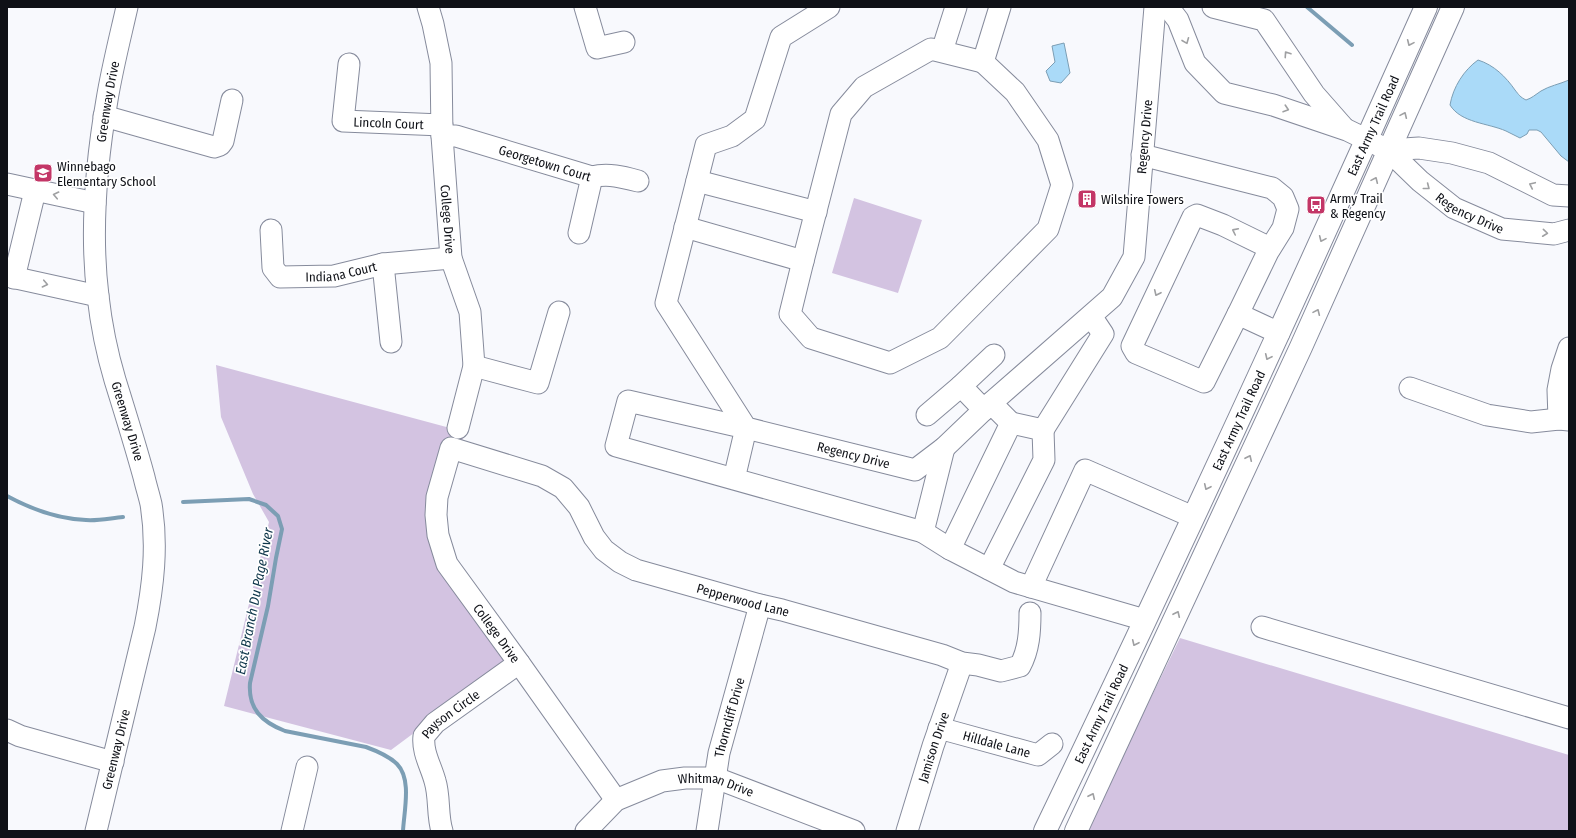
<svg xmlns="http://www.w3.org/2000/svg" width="1576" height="838" font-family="'Fira Sans Condensed',sans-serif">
<rect width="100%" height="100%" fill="#f8f9fd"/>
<!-- green -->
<path fill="#d3c3e1" d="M854,198L922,220L898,293L832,273Z
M216,365L465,432L443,500L449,562L520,654L391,750L224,706L269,522L253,494L221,417Z
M1180,638L1569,755V831H1086Z"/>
<!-- water -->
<path fill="#aadaf8" stroke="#7c9eb4" d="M1064,43L1070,73L1061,83L1050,81L1046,71L1055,62L1052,46Z
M1478,60C1494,65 1506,77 1515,90C1519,95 1520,97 1526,100C1532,98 1535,95 1541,91C1549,86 1560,84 1569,80V162L1561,156L1541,132L1537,130H1529L1527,134L1520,138C1515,136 1511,133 1506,131C1488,123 1461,123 1450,105C1453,87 1464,70 1478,60Z"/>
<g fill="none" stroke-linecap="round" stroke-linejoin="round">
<!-- stream -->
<path stroke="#7c9eb4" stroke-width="4" d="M1307,7L1352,45
M7,496C31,509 58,519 86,520C98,521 111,518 123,517
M183,502L249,499L266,505L278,516L282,529L276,558L268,606L250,683C248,709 262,722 285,731L366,747C377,751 389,756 397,764C412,779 404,811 403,831"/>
<defs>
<g id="minor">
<path id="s1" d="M428,7L433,24L441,63L442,136L451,258L470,312L474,366L458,428"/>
<path d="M585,7L597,48L624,42"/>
<path id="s2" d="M829,7L781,37L755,119L732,136L706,145L666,303L746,428L915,470L944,448L991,403L1112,297L1134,257L1155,7"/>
<path id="s3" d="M1168,7L1178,20L1195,63L1224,93L1273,105L1347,130L1388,150L1420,181L1454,208L1502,229L1554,234L1569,230"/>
<path d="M1213,7L1264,20L1314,94L1343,127"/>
<path d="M942,51L956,7"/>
<path id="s4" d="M349,64L343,121L442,125"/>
<path d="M104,116L214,147L220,145L223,141L232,100"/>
<path id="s5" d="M442,136H456L592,177L579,233"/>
<path d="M1388,150L1419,148L1452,153L1489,163L1553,195L1569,196"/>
<path d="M1142,155L1272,188L1283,197L1288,209L1283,228L1268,252L1238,314L1279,333"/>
<path d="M592,177C608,173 623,177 638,181"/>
<path d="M697,181L816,212"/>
<path d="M7,184L95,203"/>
<path d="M685,227L803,261L790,314L811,338L890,363L940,338L1048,229L1062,185L1048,140L1015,92L983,62L1000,7"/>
<path id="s6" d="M271,230L273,268L280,277L334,276L383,264L451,258"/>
<path d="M803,261L841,114L864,87L931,49L983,62"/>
<path d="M383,264L391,342"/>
<path d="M7,276L98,296"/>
<path d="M14,278L35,191"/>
<path d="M1238,314L1204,382L1136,353L1132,346L1193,217L1197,215L1223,225L1270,248"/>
<path d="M1569,348L1562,369L1558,390L1559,419L1569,420"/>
<path d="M474,366L538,383L559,312"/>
<path d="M961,386L994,355"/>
<path d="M1410,388L1487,415L1531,422L1559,419"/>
<path d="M991,403L1011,423L950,549L1014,582L1145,620"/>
<path d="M927,415L961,386L984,410"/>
<path d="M1043,430L1103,334L1091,316"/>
<path d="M734,479L746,428L628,401L616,446L923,532L950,549"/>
<path d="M923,532L944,448"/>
<path d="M989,569L1044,460L1043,430L1011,423"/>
<path d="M1031,587L1085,470L1193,517"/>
<path d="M1262,627L1569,718"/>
<path id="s7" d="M939,728L1038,755L1052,744"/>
<path d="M7,730L20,736L113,762"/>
<path id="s8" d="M616,800L519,663L447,564L438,535L436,515L437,497L451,448L542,476L563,488L579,507L594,537L604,550L620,562L636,570L760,605L782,610L942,655L962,663L978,665L1001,671L1020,666C1029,650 1030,631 1030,613"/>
<path id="s9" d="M96,831L145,627C153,587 158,546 151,504C149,495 146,486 144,477C135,444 125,412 115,380C107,353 101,323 98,296C90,231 96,164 107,100C112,69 120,38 127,7"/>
<path d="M292,831L307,767"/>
<path id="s10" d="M442,831C437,815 440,797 435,781C431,766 422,752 424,736L435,723L519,663"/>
<path id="s11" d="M586,831L616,800L662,781L685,778H716L854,831"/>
<path id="s12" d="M707,831L719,753L760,605"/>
<path id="s13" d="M907,831L933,746L962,663"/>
</g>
<g id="major">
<path id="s14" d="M1045,831C1176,558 1303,283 1426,7"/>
<path d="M1076,831L1301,347L1453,7"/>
</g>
</defs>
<!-- minor casing -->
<use href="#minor" stroke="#868b9c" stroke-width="23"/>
<!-- major casing -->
<use href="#major" stroke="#868b9c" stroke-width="24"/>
<!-- minor -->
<use href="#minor" stroke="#fff" stroke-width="21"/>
<!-- major -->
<use href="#major" stroke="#fff" stroke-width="22"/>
</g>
<!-- one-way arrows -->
<defs><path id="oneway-chevron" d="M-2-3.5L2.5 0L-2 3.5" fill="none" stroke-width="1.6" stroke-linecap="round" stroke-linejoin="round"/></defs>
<g stroke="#9fa0a2">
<use href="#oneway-chevron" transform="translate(1186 41) rotate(68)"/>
<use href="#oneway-chevron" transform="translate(1410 43) rotate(114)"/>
<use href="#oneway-chevron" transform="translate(1287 54) rotate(-124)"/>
<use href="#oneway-chevron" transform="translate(1286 109) rotate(18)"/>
<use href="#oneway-chevron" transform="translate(1404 115) rotate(-66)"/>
<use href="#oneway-chevron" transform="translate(1375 180) rotate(-66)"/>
<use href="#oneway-chevron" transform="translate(1532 185) rotate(-155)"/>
<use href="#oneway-chevron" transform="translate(1427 187) rotate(38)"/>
<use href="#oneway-chevron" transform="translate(56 195) rotate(-168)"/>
<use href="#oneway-chevron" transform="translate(1235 231) rotate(-154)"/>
<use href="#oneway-chevron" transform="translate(1545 233) rotate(6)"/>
<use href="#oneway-chevron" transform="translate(1322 239) rotate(114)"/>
<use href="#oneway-chevron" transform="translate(45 284) rotate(12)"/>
<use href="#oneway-chevron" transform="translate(1157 293) rotate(115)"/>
<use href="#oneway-chevron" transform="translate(1317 312) rotate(-66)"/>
<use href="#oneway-chevron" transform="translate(1268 357) rotate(115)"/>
<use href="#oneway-chevron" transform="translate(1249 458) rotate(-65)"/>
<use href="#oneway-chevron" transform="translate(1207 487) rotate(115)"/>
<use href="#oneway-chevron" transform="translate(1177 614) rotate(-65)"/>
<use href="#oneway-chevron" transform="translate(1135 643) rotate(115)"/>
<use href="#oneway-chevron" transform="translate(1092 796) rotate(-65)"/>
</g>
<!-- icons -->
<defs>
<symbol id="school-square" viewBox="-11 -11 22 22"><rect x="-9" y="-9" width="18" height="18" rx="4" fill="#c33667" stroke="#fff"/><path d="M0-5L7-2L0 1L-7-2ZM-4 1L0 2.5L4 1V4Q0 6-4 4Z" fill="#fff"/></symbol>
<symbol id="building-square" viewBox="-11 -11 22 22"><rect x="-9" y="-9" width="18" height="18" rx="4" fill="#c33667" stroke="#fff"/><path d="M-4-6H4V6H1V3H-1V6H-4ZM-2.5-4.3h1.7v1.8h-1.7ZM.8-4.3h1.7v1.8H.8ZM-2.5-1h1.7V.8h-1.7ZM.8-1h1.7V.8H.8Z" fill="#fff"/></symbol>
<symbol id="bus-square" viewBox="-11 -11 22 22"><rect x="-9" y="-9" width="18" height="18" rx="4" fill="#c33667" stroke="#fff"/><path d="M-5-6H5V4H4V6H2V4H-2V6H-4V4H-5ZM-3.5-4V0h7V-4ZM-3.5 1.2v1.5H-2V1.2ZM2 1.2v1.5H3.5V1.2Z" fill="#fff"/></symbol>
</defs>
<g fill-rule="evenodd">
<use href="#school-square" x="32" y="162" width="22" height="22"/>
<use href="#building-square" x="1076" y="188" width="22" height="22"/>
<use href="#bus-square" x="1305" y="194" width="22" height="22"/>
</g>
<g text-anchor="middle" stroke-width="3.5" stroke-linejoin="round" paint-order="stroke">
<!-- street labels -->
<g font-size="13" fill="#0f1117" stroke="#fff">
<text dy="5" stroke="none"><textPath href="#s9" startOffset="744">Greenway Drive</textPath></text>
<text dy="5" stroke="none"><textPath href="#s4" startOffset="103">Lincoln Court</textPath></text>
<text dy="5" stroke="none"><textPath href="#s14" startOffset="778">East Army Trail Road</textPath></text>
<text dy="5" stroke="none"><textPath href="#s2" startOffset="1113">Regency Drive</textPath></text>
<text dy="5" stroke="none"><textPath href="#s5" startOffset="107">Georgetown Court</textPath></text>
<text dy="5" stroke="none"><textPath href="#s3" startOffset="383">Regency Drive</textPath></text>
<text dy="5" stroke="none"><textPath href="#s1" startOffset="214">College Drive</textPath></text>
<text dy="5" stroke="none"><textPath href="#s6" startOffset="111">Indiana Court</textPath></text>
<text dy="5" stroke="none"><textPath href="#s14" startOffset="454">East Army Trail Road</textPath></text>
<text transform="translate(128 421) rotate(73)" y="5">Greenway Drive</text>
<text dy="5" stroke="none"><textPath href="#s2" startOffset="621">Regency Drive</textPath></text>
<text dy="5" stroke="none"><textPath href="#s8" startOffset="753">Pepperwood Lane</textPath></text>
<text transform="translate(497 633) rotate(54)" y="5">College Drive</text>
<text dy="5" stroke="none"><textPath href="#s14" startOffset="130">East Army Trail Road</textPath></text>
<text dy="5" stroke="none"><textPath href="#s10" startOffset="132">Payson Circle</textPath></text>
<text dy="5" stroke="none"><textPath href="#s12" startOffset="116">Thorncliff Drive</textPath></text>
<text dy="5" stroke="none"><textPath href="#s7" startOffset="60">Hilldale Lane</textPath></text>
<text dy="5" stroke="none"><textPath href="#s13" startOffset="88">Jamison Drive</textPath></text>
<text dy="5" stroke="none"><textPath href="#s9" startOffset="84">Greenway Drive</textPath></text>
<text dy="5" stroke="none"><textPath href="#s11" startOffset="148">Whitman Drive</textPath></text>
</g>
<!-- poi labels -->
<g font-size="13" fill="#0f1117" stroke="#fff" text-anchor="start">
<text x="57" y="171">Winnebago<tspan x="57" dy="15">Elementary School</tspan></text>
<text x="1330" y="203">Army Trail<tspan x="1330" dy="15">&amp; Regency</tspan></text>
<text x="1101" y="204">Wilshire Towers</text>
</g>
<!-- water labels -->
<g font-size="14" font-style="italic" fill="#0f374b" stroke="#fff">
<text transform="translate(254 601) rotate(-79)" y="5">East Branch Du Page River</text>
</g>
</g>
<!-- border -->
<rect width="1576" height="838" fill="none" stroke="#0f1117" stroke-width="16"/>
</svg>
